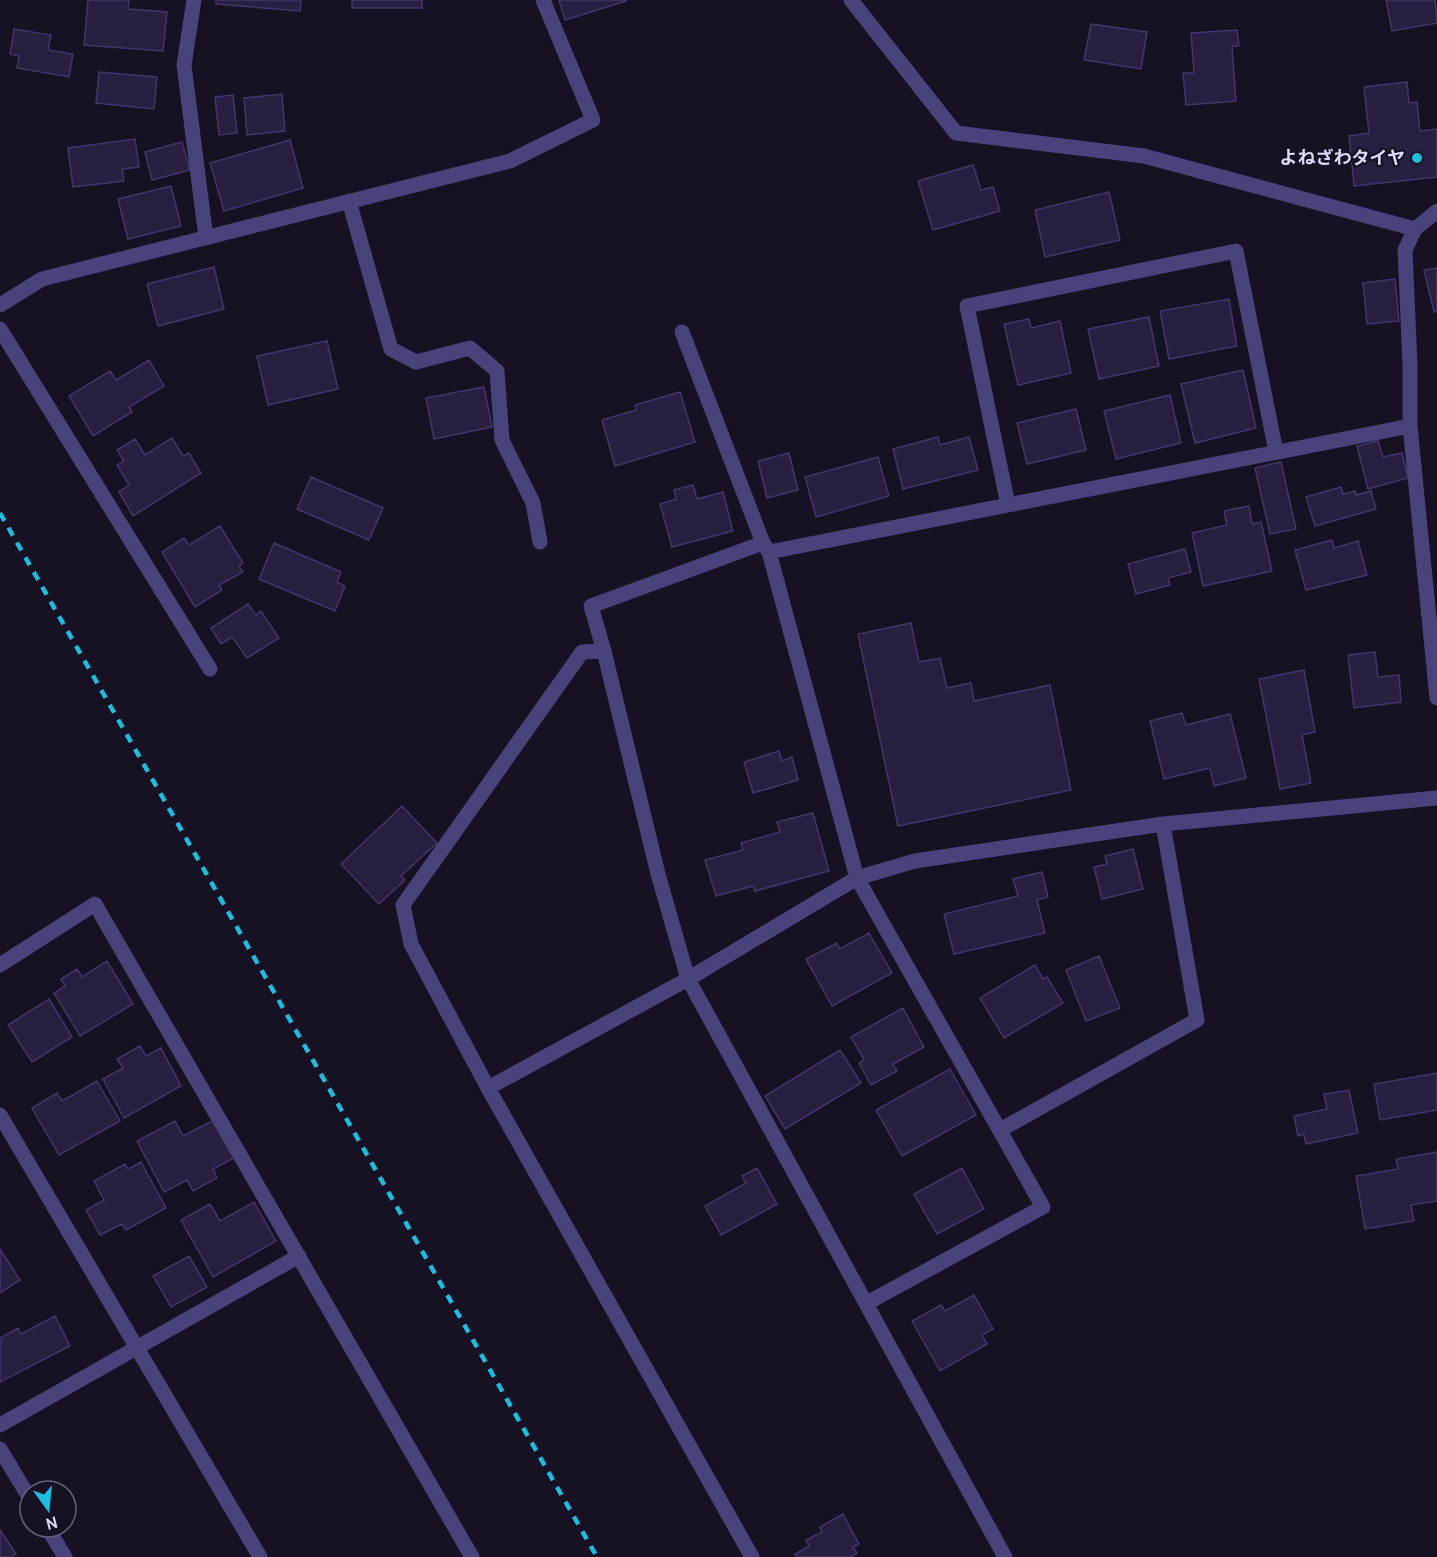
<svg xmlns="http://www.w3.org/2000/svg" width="1437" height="1557" font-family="Cabin,'Noto Sans JP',sans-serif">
<rect width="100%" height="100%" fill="#161123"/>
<!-- building -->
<path fill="#292041" stroke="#44356a" stroke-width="1.5" d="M88,0H129L128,9L167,12L163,51L84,45Z
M216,0H301L300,11L216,4Z
M352,0H422V8H352Z
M559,0H626V1L565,20Z
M1386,0H1435L1437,23L1392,31Z
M1091,24L1147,32L1141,69L1084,60Z
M14,29L51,35L48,50L73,54L69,77L17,68L19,56L10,54Z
M1237,30L1239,46H1232L1236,101L1186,105L1183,73H1194L1191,33Z
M99,72L157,77L154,109L96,103Z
M1407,82L1409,103L1417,102L1420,131L1437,129V177L1354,186L1349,136L1369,133L1364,87Z
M282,94L285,131L247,135L244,98Z
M233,95L237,133L219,135L215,97Z
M135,139L139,167L122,169L124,181L73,187L68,148Z
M290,140L303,188L224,211L210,163Z
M182,142L190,170L152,180L145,152Z
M973,165L981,190L993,187L1000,211L933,230L918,181Z
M171,186L181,226L128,239L118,199Z
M1109,192L1120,240L1045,257L1035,210Z
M214,267L224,309L158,326L147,284Z
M1437,268V311L1434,312L1424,270Z
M1395,279L1399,321L1367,324L1363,283Z
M1229,299L1237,346L1169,359L1160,311Z
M1149,317L1159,366L1099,379L1088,329Z
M1029,319L1031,328L1060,321L1071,373L1018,385L1004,324Z
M327,341L338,389L268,405L257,356Z
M149,360L164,386L129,407L132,412L93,436L69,396L110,371L116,380Z
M1243,370L1256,428L1195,443L1181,384Z
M484,387L492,427L434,439L426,398Z
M680,392L695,442L615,466L602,420L636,410L635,405Z
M1170,395L1181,443L1116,459L1104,411Z
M1076,409L1086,450L1027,464L1017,423Z
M938,437L940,445L969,437L978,470L903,489L893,449Z
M172,438L183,456L189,453L201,473L133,516L119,492L129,485L117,465L124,461L117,450L135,439L145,455Z
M1378,441L1383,457L1402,453L1408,478L1368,489L1357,446Z
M789,453L798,490L767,498L758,461Z
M878,457L889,496L816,517L805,477Z
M1281,462L1296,529L1270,534L1255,468Z
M311,477L383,508L369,540L297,509Z
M693,485L697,499L723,492L733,531L672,547L660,504L676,499L674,490Z
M1341,487L1343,494L1355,491L1356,495L1371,491L1376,509L1315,526L1306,497Z
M1249,506L1252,524L1261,522L1272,571L1203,586L1192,533L1227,525L1224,511Z
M220,526L243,563L239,566L243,572L219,585L222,590L195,607L162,552L184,538L189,545Z
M1332,540L1334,548L1358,541L1367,575L1306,590L1295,550Z
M274,543L341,572L337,582L345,586L335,611L259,579Z
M1185,549L1191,572L1168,578L1170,585L1136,594L1128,564Z
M248,604L256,615L261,611L279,638L247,658L232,637L221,644L211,628Z
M911,623L919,662L940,658L947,688L971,683L974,701L1050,685L1071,790L898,826L858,634Z
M1375,652L1378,677L1399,675L1401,702L1354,708L1348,655Z
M1304,670L1315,732L1302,735L1311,783L1280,789L1259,679Z
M1182,713L1186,725L1230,714L1246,778L1214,786L1210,768L1164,779L1150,721Z
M779,751L782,761L792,757L798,780L753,793L744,762Z
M402,806L437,843L401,876L405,880L379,904L341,864Z
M813,813L829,871L755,891L753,886L716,896L705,860L743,850L741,843L780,832L777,822Z
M1133,849L1143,889L1102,899L1094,867L1107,864L1105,856Z
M1042,872L1048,897L1037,900L1045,933L954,954L944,914L1018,896L1013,879Z
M869,933L892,973L832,1006L806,959L837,943L840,949Z
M1099,956L1120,1008L1086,1021L1066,970Z
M107,961L133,1004L80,1036L54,993L65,986L61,979L77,969L82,977Z
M1035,965L1043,979L1047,977L1063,1003L1004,1038L980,998Z
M49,999L72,1037L32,1062L8,1025Z
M903,1008L924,1047L893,1064L897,1071L871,1085L859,1063L864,1060L851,1037Z
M140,1046L146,1056L161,1048L181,1086L124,1118L103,1079L123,1068L117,1059Z
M840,1050L861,1083L785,1129L765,1096Z
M950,1069L976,1115L902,1156L876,1110Z
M1437,1073V1110L1380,1120L1374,1084Z
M97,1081L120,1121L59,1155L32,1108L57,1093L62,1101Z
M1349,1090L1358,1133L1306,1144L1304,1134L1298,1136L1294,1116L1327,1109L1324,1094Z
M214,1120L234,1158L213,1169L217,1178L193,1191L187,1180L164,1192L137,1141L175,1121L183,1136Z
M1437,1152V1201L1411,1205L1414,1221L1365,1229L1356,1176L1398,1169L1396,1159Z
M141,1162L166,1208L126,1230L122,1224L100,1235L86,1210L104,1200L94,1181L125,1164L128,1169Z
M757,1168L777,1204L721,1235L705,1206L746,1183L742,1176Z
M962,1168L984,1209L937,1234L914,1194Z
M254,1202L276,1241L213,1277L181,1220L210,1204L220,1221Z
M0,1249L20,1280L0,1293Z
M189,1256L207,1287L171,1307L153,1276Z
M974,1295L993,1329L982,1335L987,1344L940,1371L912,1321L941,1305L945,1311Z
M55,1316L70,1346L0,1382V1338L18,1328L21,1334Z
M843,1514L859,1544L853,1547L857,1553L850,1557H796L795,1554L809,1546L806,1540L822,1532L820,1527Z
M0,1530L16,1554L11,1557H0Z"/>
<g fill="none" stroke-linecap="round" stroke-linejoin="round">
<!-- street -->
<path stroke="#4a427b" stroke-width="15" d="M194,0L184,65L206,238
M851,0L956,133L1144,156L1415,229
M349,201L391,349L416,362L470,348L497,371L502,440L533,503L540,542
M1437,211L1415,229L1405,250L1410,365V426L1437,698
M0,305L42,279L510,161L593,120L543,0
M0,329L210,669
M682,332L763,543L769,552L857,878L1043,1207L867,1303
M1008,505L967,306L1236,251L1276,452
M763,543L591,606L604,651L658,874L688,979L1005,1557
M769,552L1410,426
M604,651L582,652L403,905L411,944L488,1088L752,1557
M0,965L95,904L472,1557
M488,1088L688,979L857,878L915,861L1163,824L1437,798
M0,1115L260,1557
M1000,1130L1197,1020L1163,824
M0,1425L299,1256
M0,1449L30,1499
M47,1527L65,1557"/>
<!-- rail -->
<path stroke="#1ebce0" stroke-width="4.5" stroke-dasharray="9 8" stroke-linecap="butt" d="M0,513L597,1557"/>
</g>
<!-- markers -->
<circle fill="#1ebce0" stroke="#161123" stroke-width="2" cx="1417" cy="158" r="6"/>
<g text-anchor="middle" stroke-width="4.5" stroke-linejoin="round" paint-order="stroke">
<!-- poi labels -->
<g font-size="18" font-weight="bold" fill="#dfd8fa" stroke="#161123" text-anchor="end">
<text x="1405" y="164">よねざわタイヤ</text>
</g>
</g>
<!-- north arrow -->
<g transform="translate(48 1509) rotate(165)"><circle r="28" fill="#161123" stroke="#666179" stroke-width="1.5"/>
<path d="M0-4.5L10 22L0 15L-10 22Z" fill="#1ebce0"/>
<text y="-9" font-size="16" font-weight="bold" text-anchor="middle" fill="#dfd8fa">N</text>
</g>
</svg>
